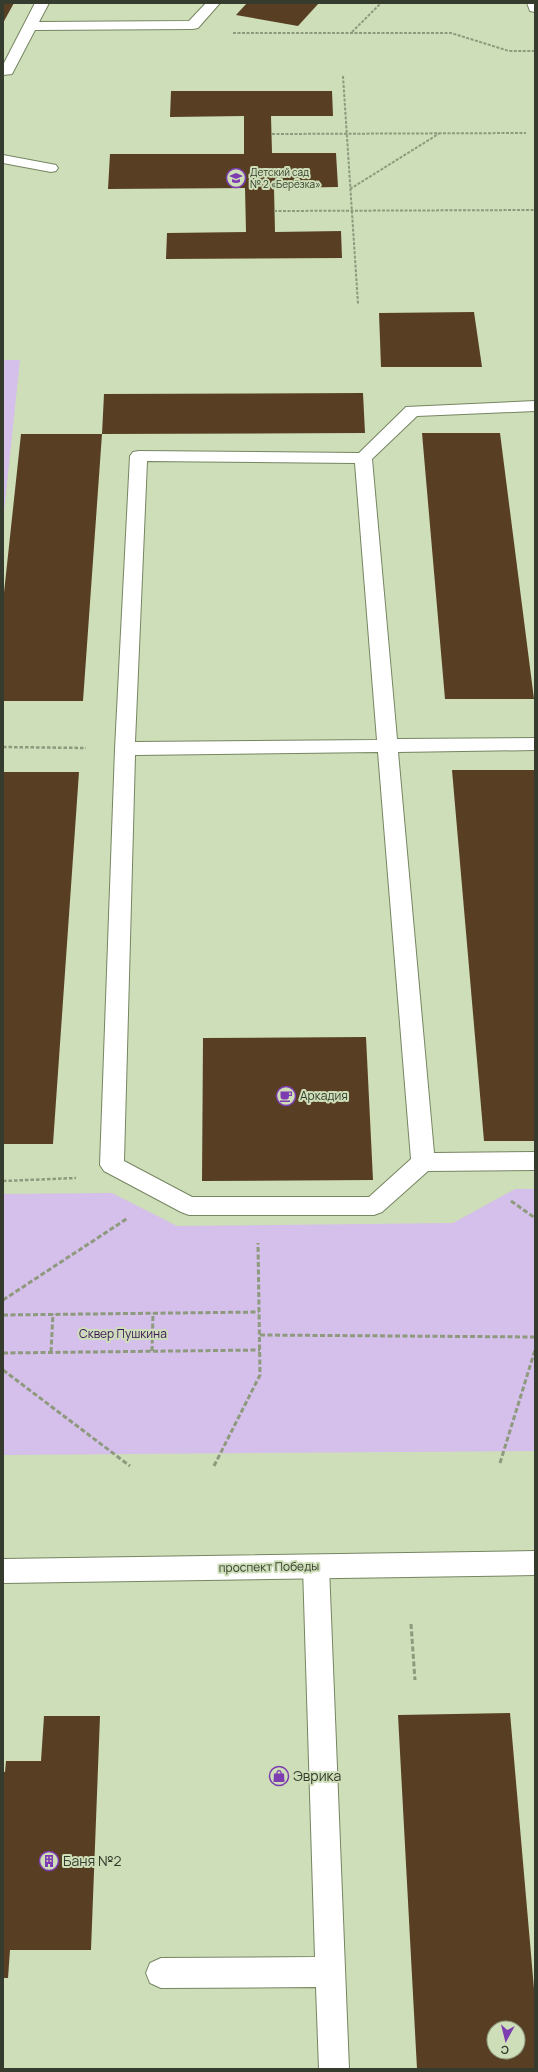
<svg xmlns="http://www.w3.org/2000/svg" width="538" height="2072" font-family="Manrope,sans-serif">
<rect width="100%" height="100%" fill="#cedeb8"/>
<!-- green -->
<path fill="#d5bfeb" d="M3,360H20L3,522Z
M515,1189H535V1451L3,1455V1194L112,1193L177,1226L453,1223Z"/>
<!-- building -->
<path fill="#583f23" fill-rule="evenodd" d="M3,3H14L3,23Z
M247,3H319L298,26L236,15Z
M171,91H332L333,116H271L272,153H336L338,187L274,188L275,232L341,231L342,258L166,259L167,233L246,232L245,188L108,189L110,154H244V116L170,117Z
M474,312L482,367H381L379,313Z
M363,393L365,433L102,434L83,701H3V602L21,434H102L104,394Z
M422,433H500L534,699H445Z
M452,770H535V1141H484Z
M3,772H79L53,1144H3Z
M366,1037L373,1180L202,1181L203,1038Z
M510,1713L535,2000V2069H417L398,1715ZM494,2028H518V2052H494Z
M44,1716H100L91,1950H10L8,1978H3V1772H5L6,1761H41Z"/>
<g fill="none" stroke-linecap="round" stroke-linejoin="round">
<defs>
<path id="lane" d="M35,3H49L39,22L189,21L206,3H220L198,28L193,29L35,30L12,74L3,75V65Z
M3,155L51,164L56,165L58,168L56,171L51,172L3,163Z
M535,401V411L417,416L372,459L397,739L535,738V750L398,752L434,1153L535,1152V1170L428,1171L382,1212L374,1215H189L181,1212L104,1171L100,1165L115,749L130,456L133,452L139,451L359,453L406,407ZM147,461L355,463L377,740L135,742ZM378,752L411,1159L369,1197H192L124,1161L135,755Z
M316,1555L325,1559L329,1567L349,2069H319L316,1987L161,1988L150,1983L146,1973L150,1963L161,1958L315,1957L303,1567L307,1559Z"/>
<path id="street" d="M527,3H535V12L530,11Z"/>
<path id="primary" d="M535,1551V1575L3,1583V1559Z"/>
</defs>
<!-- lane casing -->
<use href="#lane" stroke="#768562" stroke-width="2"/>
<!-- street casing -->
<use href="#street" stroke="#768562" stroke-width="2"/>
<!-- primary casing -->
<use href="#primary" stroke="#768562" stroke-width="2"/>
<!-- path-far2 -->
<path stroke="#8e9a7d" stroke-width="2" stroke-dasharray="3 1.5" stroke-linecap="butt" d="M352,32L381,3
M233,33H451L509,51H535
M343,76L358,304
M272,134L526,133
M350,189L440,133
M274,211L535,210"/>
<!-- path-far1 -->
<path stroke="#8e9a7d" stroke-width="2.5" stroke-dasharray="3.5 2" stroke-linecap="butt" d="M3,747L86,748
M3,1181L76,1178"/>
<!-- path -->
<path stroke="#8e9a7d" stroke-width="3" stroke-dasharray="5 2.5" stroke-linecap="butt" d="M511,1201L535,1218
M3,1300L128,1218
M3,1315L259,1312
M260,1335L535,1337
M152,1351L153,1313
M51,1352L53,1314
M3,1353L260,1350
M3,1370L130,1466
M500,1463L535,1350
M214,1466L260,1375L258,1243
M411,1624L415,1680"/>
<!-- lane -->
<use href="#lane" fill="#fff" fill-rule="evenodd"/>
<!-- street -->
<use href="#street" fill="#fff" fill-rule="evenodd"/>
<!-- primary -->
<use href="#primary" fill="#fff" fill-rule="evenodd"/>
</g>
<!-- icons -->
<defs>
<symbol id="school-ring" viewBox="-11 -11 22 22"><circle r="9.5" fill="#cedeb8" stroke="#7d3cb0" stroke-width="1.5"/><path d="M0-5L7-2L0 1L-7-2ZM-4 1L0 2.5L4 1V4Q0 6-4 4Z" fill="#7d3cb0"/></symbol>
<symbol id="cafe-ring" viewBox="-11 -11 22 22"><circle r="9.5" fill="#cedeb8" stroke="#7d3cb0" stroke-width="1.5"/><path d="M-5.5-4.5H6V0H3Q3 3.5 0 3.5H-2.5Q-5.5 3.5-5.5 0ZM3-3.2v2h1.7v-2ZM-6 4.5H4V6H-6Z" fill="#7d3cb0"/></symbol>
<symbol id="shop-ring" viewBox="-11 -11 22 22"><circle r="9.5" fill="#cedeb8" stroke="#7d3cb0" stroke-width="1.5"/><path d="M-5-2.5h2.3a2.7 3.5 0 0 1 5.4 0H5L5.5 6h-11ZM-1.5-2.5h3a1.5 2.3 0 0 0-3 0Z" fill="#7d3cb0"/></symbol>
<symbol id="building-ring" viewBox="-11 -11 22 22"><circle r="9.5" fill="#cedeb8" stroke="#7d3cb0" stroke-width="1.5"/><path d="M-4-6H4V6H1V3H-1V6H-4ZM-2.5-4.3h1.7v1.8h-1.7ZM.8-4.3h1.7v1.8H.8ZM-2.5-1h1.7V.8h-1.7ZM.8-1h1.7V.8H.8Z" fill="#7d3cb0"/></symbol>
</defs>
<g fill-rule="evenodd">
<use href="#school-ring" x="225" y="167" width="22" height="22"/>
<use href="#cafe-ring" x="275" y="1085" width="22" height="22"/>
<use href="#shop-ring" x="268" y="1765" width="22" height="22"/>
<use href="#building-ring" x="38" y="1850" width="22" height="22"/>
</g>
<g text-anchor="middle" stroke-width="4" stroke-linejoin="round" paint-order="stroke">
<!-- far-poi labels -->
<g font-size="10" fill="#353c2d" stroke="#cedeb8" text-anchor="start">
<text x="250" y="176">Детский сад<tspan x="250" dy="12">№ 2 «Берёзка»</tspan></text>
</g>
<!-- poi labels -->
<g font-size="12" fill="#353c2d" stroke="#cedeb8" text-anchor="start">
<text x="300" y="1100">Аркадия</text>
</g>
<!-- park labels -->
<g font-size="12" fill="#3b1558" stroke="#cedeb8">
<text x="123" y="1338">Сквер Пушкина</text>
</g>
<!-- street labels -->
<g font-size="12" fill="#353c2d" stroke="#cedeb8">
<text transform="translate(269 1567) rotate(-1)" y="4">проспект Победы</text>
</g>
<!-- near-poi labels -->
<g font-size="14" fill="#353c2d" stroke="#cedeb8" text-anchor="start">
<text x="293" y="1781">Эврика</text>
<text x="63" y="1866">Баня №2</text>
</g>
</g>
<!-- border -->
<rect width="538" height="2072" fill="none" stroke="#353c2d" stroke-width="8"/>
<!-- north arrow -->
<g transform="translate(506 2040) rotate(187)"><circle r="19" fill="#cedeb8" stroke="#919d80"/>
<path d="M0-3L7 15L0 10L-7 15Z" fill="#7d3cb0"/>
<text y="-6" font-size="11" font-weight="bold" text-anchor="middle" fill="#353c2d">С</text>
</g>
</svg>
